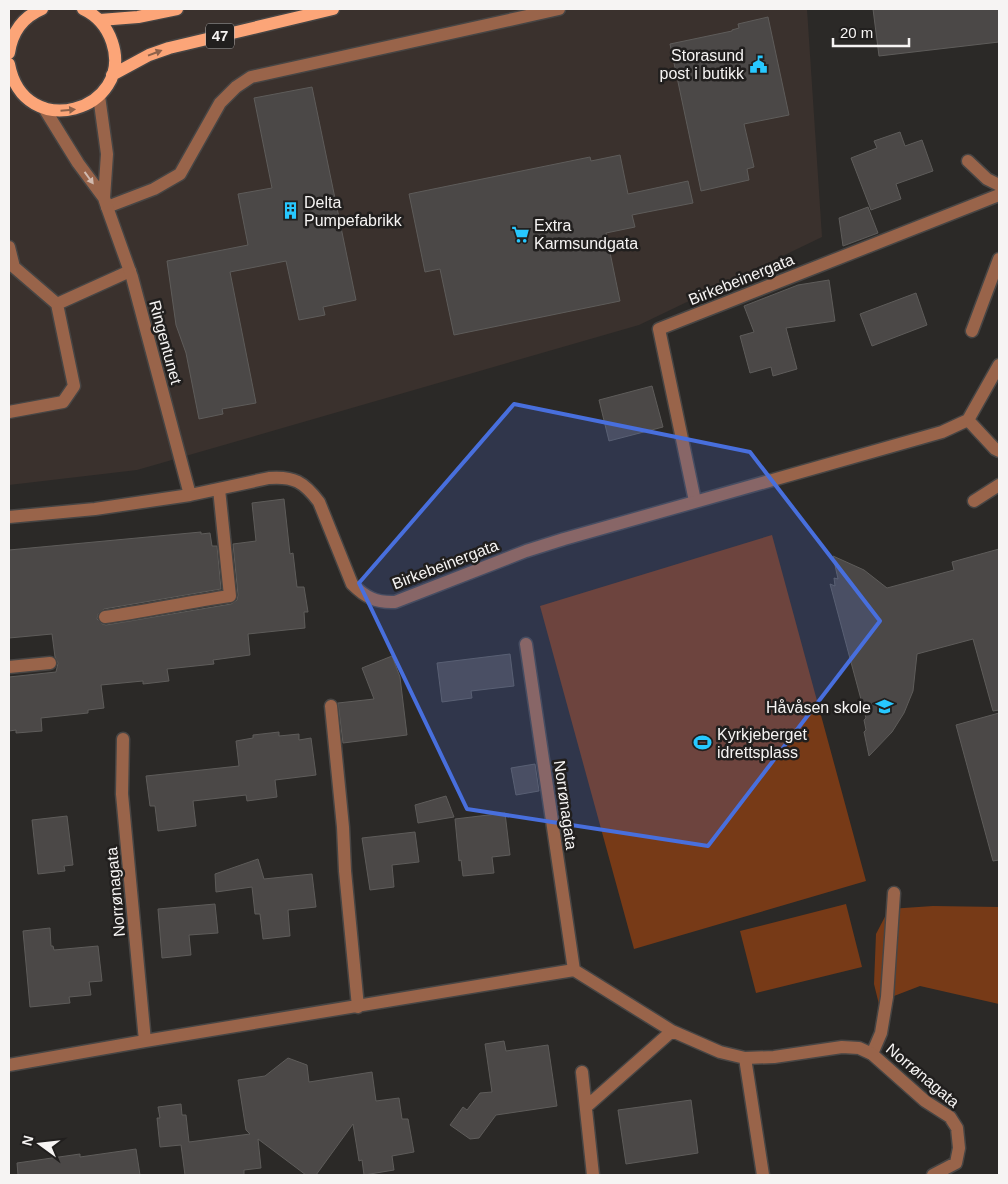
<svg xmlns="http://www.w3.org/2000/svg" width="1008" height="1184" font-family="Arial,sans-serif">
<rect width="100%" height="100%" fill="#2b2927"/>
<!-- built -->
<path fill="#3a312d" d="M9,9H807L822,237L639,325L137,470L9,485Z"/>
<!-- green -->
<path fill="#773a17" d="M772,535L866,881L634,949L540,606Z
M846,904L862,967L756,993L740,931Z
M933,906L999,907V1004L920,986L894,996L884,1025L874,984L876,934L889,909Z"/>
<!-- building -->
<path fill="#4b4847" stroke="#5e5c5a" d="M873,9H999V42L879,56Z
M768,17L789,115L744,124L754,167L747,169L749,180L701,191L670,44L732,31V30L739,28L738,24Z
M312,87L356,300L323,307L325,315L299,320L286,261L230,272L256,403L222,409L223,414L199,419L186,353L176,325L167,261L248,245L238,194L272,188L254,98Z
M900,132L905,146L922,140L933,171L896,184L901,199L871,210L851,158L877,148L874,141Z
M620,155L628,194L688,181L693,203L632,215L635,227L606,233L620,301L454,335L440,269L425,272L409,194L590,157L591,161Z
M868,207L878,233L843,246L839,218Z
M829,280L835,321L786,328L797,369L773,376L771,367L750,373L740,336L754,332L744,306L798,285Z
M916,293L927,325L872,346L860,314Z
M652,386L663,427L609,441L599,400Z
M284,499L290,554L293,553L297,587H304L308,612H304L305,628L248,634L250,655L213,660L214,664L167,669L169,681L143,684V681L101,685L104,708L88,710V713L41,718L42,731L16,733V730L9,731V677L56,672L58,663L55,657L52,634L9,638V550L201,532V534L210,533L212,546H217L221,589L104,609L98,614L97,619L102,624L106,625L231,604L237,600L238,595L233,544L256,541L252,503Z
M999,549V710L993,711L973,639L917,654L913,691L904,713L892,732L869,756L864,732L866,730L864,720L866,718L830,584L835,586L834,578L838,579L833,556L864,570L887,588L954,570L952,562Z
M510,654L514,686L471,691L472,698L442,702L437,663Z
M392,656L400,677L407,735L343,743L338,703L374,699L362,668Z
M999,713V860L993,861L956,725Z
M279,732V736L299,734V740L311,738L316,775L275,780L277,797L247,801L246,795L193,801L196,826L158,831L155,806H150L146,776L239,766L236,741L253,738V735Z
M535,764L539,791L516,795L511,768Z
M446,796L454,817L418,823L415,805Z
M505,813L510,855L492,857L494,873L463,876L461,860L459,861L455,819Z
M67,816L73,865L64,866L65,871L38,874L32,820Z
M415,832L419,862L392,865L394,887L370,890L362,838Z
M258,859L264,879L312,874L316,907L288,910L290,936L263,939L260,914H255L252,887L216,892L215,874Z
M215,904L218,933L189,935L191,955L162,958L158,909Z
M50,928L51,946H53L54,950L98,946L102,981L89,982L91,995L69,997L70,1003L30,1007L23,931Z
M504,1041L506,1051L548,1045L557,1106L496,1115L479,1138L470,1139L450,1125L463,1107L467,1110L480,1093L492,1092L485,1044Z
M288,1058L307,1065L309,1082L372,1072L376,1101L399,1098L402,1119H408L414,1152L392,1156L394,1170L364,1175L362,1160L359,1161L353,1124L316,1175H306L258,1139L261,1168L244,1170V1175H185L181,1145L160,1147L157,1118H160L158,1107L181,1104L182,1115H186L189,1142L250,1134L246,1130L238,1080L265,1076Z
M691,1100L698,1153L626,1164L618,1110Z
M136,1149L140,1175H18L17,1163L80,1154V1157Z"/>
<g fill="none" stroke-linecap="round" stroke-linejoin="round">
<defs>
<path id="service" d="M107,207L154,189L180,174L220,103L236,87L251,77L559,9
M9,247L14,267L57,304L130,271
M972,331L999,259
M9,412L63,402L74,386L57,304
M695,501L659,329L999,195
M974,501L999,485
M872,1054L881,1033L887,997L894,893"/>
<path id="minor" d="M99,96L107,154L104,198
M44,108L78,163L104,198L107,207L132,277L190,495L269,478C294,476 304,482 319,502L352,584C365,597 376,603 395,602L526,551L564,539L942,432L968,420L999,365
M968,161L987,179L999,185
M968,420L995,449L999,451
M9,517L95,509L190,495
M105,617C147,611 188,602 230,596L219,489
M526,644L574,970L672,1031L586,1107
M9,667L50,663
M331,706L343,827L345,871L358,1007
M123,739L122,794L145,1041
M672,1031L720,1052L745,1058L774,1057L842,1047L859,1048L872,1054L925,1101L950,1117L957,1128L959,1148L956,1163L933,1175
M745,1058L763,1175
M9,1065L145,1041L574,970
M582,1072L593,1175"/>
<path id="primary" d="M100,20L138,17L177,9
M9,53C12,32 23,17 42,9
M9,64C24,144 135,110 112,42C107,27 98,16 83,9
M112,75L149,55L169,48L333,9"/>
</defs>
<!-- service casing -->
<use href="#service" stroke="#474544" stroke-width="15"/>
<!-- minor casing -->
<use href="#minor" stroke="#474544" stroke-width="15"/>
<!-- primary casing -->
<use href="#primary" stroke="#474544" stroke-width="15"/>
<!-- service -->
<use href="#service" stroke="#99644a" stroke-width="12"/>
<!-- minor -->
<use href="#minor" stroke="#99644a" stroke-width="12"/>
<!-- primary -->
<use href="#primary" stroke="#fca578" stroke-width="12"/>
</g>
<!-- one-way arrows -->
<defs><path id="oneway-solid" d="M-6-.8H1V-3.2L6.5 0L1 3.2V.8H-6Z" transform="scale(1.25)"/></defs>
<g fill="#8e624b">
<use href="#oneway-solid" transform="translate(155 53) rotate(-21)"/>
<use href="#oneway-solid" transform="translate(68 110) rotate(-5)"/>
</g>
<use fill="#d1baaf" href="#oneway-solid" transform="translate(89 178) rotate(54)"/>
<!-- marked area -->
<path fill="#486fdd" fill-opacity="0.2" stroke="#486fdd" stroke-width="4" stroke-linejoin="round" d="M514,404L750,452L880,621L708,846L467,809L359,583Z"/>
<!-- icons -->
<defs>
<symbol id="civic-bare" viewBox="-9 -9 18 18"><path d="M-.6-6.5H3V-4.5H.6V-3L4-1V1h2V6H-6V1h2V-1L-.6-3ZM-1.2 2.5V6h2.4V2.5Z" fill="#27c8ff" stroke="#211f1e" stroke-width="2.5" paint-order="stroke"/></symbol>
<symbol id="building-bare" viewBox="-9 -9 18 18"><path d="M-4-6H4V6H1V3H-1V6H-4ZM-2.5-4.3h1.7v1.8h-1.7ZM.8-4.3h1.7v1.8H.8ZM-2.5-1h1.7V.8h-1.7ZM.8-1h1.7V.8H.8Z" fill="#27c8ff" stroke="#211f1e" stroke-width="2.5" paint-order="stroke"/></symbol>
<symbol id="supermarket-bare" viewBox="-9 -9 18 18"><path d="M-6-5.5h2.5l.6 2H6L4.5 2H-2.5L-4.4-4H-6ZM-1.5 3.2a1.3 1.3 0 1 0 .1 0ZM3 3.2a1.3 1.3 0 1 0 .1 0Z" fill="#27c8ff" stroke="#211f1e" stroke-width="2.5" paint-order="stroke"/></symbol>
<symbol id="school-bare" viewBox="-9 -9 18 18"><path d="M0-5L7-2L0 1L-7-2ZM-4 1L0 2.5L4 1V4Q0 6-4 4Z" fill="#27c8ff" stroke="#211f1e" stroke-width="2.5" paint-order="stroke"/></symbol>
<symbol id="stadium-bare" viewBox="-9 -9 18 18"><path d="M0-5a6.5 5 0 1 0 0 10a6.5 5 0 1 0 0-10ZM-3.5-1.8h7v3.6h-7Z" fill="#27c8ff" stroke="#211f1e" stroke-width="2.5" paint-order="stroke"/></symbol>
</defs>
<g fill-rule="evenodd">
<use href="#civic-bare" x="746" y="52" width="25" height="25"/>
<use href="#building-bare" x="278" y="198" width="25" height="25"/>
<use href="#supermarket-bare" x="508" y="222" width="25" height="25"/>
<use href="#school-bare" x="872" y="694" width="25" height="25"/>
<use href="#stadium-bare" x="690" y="730" width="25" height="25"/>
</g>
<g text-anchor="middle" stroke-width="5" stroke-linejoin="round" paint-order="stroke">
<!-- shield labels -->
<rect fill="#211f1e" stroke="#b6b4b3" stroke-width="1" x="206" y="23.5" width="28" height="25" rx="4"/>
<g font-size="15" font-weight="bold" fill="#f6f4f3">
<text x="220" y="41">47</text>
</g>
<!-- poi labels -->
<g font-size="16" fill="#f6f4f3" stroke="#211f1e" text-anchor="start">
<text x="744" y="61" text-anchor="end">Storasund<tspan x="744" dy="18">post i butikk</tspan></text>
<text x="304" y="208">Delta<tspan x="304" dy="18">Pumpefabrikk</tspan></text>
<text x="534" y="231">Extra<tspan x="534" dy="18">Karmsundgata</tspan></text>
<text x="871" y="713" text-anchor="end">Håvåsen skole</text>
<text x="717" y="740">Kyrkjeberget<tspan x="717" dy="18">idrettsplass</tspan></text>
</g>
<!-- street labels -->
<g font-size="16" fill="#f6f4f3" stroke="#211f1e">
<text transform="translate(741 279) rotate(-22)" y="6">Birkebeinergata</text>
<text transform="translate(166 342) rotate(75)" y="6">Ringentunet</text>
<text transform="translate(445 564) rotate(-21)" y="6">Birkebeinergata</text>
<text transform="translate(566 805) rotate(82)" y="6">Norrønagata</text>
<text transform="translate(115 892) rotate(-95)" y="6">Norrønagata</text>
<text transform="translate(923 1075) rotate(40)" y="6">Norrønagata</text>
</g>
</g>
<!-- border -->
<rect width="1008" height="1184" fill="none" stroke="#f6f4f3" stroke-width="20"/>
<!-- north arrow -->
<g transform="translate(40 1144) rotate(285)" stroke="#211f1e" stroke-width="4" paint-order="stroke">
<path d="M0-4L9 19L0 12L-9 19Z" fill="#f6f4f3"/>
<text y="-8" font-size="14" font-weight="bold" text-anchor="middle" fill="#f6f4f3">N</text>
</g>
<!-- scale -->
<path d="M833 38v8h76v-8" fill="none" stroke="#f6f4f3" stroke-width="2.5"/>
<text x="840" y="38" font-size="15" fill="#f6f4f3" stroke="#211f1e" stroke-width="4" paint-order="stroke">20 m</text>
</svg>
